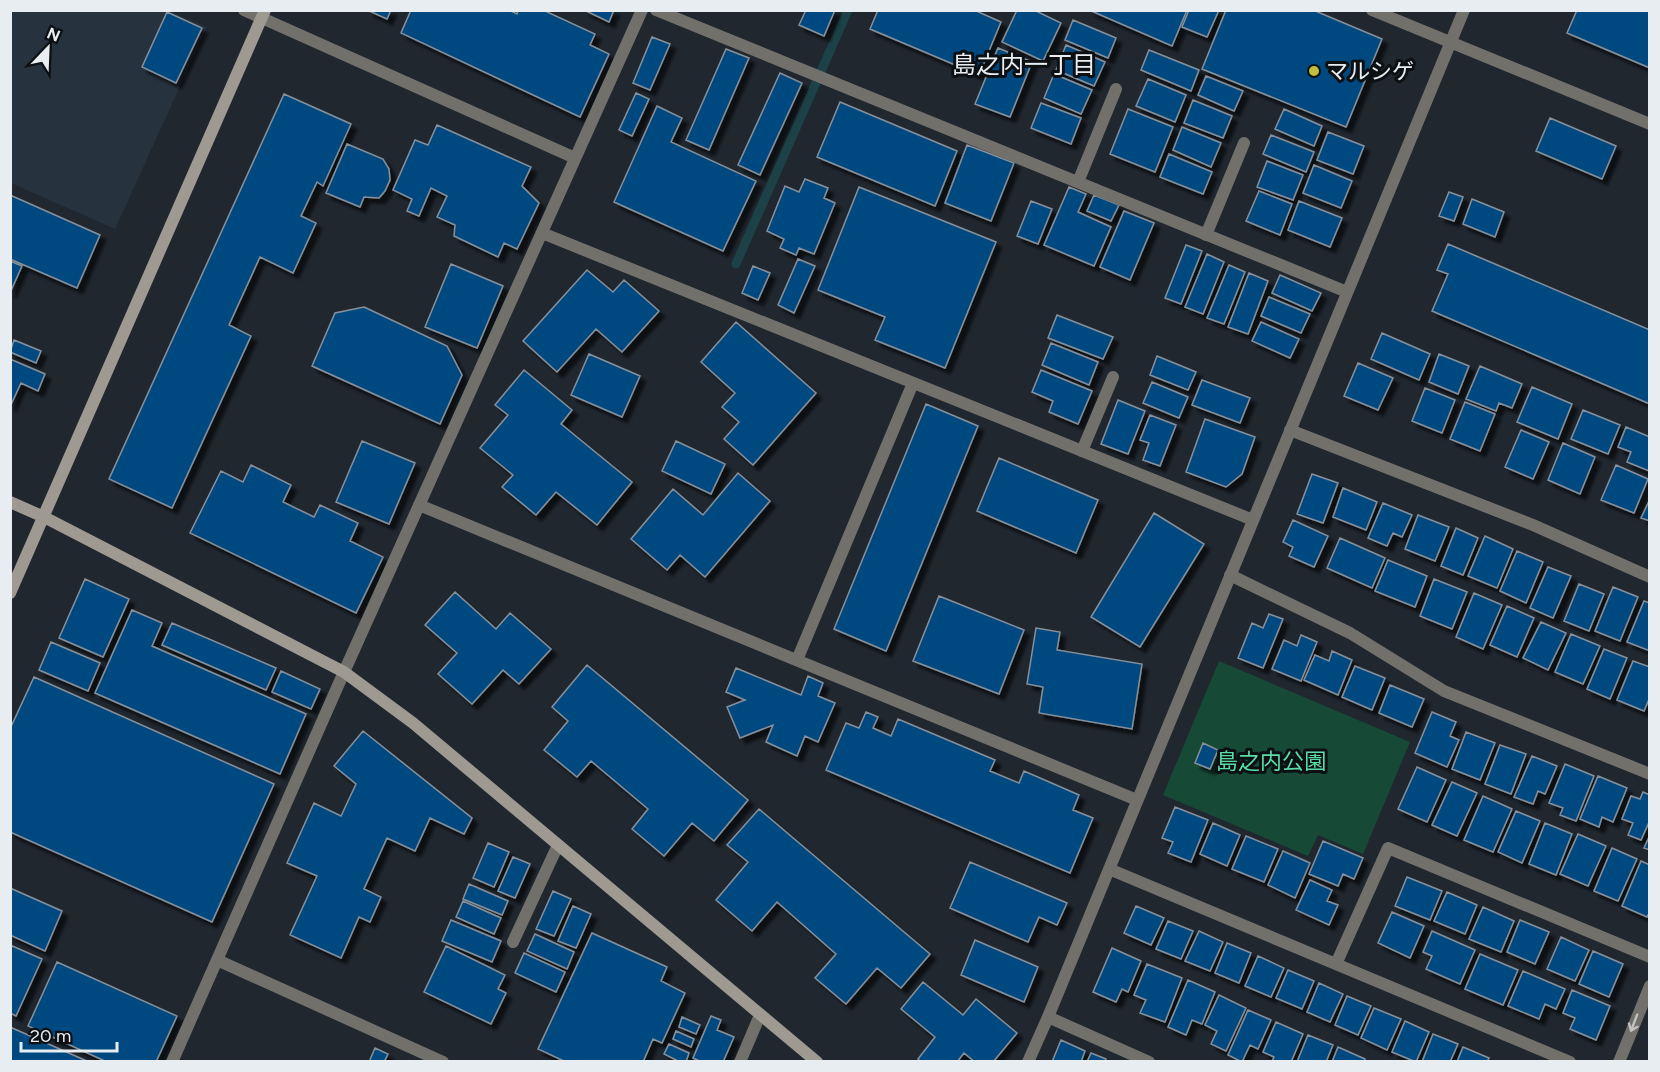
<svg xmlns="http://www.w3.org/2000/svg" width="1660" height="1072" font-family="Figtree,'Noto Sans JP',sans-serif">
<defs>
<filter id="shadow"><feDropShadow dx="5.5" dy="5.5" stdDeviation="1.5" flood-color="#0009"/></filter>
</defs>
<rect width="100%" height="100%" fill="#20272f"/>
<!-- built -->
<path fill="#26323e" d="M11,11H168L207,27L115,229L11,183Z"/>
<!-- green -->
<path fill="#174a36" d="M1219,661L1410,742L1363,854L1318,835L1308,856L1163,795Z"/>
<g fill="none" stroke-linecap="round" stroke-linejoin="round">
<!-- stream -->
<path stroke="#1c4247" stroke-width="9" d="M736,264L848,10"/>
</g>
<!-- building -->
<path fill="#044a80" stroke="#87909a" stroke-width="1.5" filter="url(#shadow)" d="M367,10H391L387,19Z
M411,10H509L517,14L518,10H543L595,34L590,45L609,54L580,117L401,33Z
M584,10H614L609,22Z
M806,10H835L824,36L799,25Z
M878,10H974L1001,22L979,75L870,29Z
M1017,10H1034L1061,23L1043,61L1002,42Z
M1089,10H1187L1172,46Z
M1189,10H1219L1207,37L1182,27Z
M1226,10H1313L1382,39L1346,127L1202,69Z
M1577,10H1650V68L1567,33Z
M167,12L202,28L176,83L142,67Z
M1073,20L1116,38L1108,58L1065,40Z
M652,37L670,44L650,90L633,83Z
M1066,45L1105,62L1094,86L1056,70Z
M998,48L1032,62L1010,117L975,104Z
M726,49L749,58L709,150L686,140Z
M1149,50L1199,70L1191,91L1141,70Z
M780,73L802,83L760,175L738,165Z
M1054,74L1092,90L1081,114L1044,98Z
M1206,76L1243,91L1234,111L1198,95Z
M1148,79L1186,95L1175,122L1136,106Z
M636,93L649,99L632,136L619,130Z
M284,94L351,124L323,186L317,182L301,216L316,223L293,273L260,257L229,325L251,336L172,508L109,479Z
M1193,100L1232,116L1223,138L1184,123Z
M840,102L957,151L935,206L817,157Z
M1041,103L1081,118L1071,144L1031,128Z
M657,106L682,118L671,142L756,181L723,251L614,202Z
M1128,109L1173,127L1155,172L1110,154Z
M1284,109L1322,126L1314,146L1275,129Z
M1550,118L1616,146L1602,179L1536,151Z
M437,125L531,167L522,186L539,203L517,249L504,243L498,257L454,236L455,225L437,217L447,196L431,188L419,216L407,211L412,199L393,190L415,140L428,145Z
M1182,127L1221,143L1211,167L1173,150Z
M1328,132L1364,146L1353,174L1317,160Z
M1271,135L1314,152L1306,172L1263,154Z
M347,144L383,159L389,169L390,180L385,191L379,198L364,197L360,207L326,193Z
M967,145L1014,163L991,221L945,203Z
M1169,154L1212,172L1203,194L1160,177Z
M1267,161L1303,175L1293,200L1257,187Z
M1314,165L1352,181L1341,208L1303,193Z
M805,179L828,188L824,198L835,203L814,254L799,248L796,255L780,248L784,239L767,231L785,186L799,192Z
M859,187L996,242L945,368L875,340L885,317L818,290Z
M1069,187L1086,194L1078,212L1111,227L1094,266L1044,245Z
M1259,191L1292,204L1280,235L1246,221Z
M1449,192L1463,197L1454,221L1439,216Z
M10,195L100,235L77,288L10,259Z
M1094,195L1119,205L1111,221L1087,211Z
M1472,199L1504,212L1495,237L1463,224Z
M1031,201L1052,209L1038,244L1017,236Z
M1299,201L1342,218L1330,247L1288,230Z
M1124,211L1154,223L1130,280L1100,267Z
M1448,244L1650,330V404L1432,311L1448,274L1437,270Z
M1186,245L1202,251L1181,304L1165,298Z
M1207,254L1224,262L1203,314L1185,307Z
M798,259L815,266L794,313L778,305Z
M10,261L22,266L10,293Z
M451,264L503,286L477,348L425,327Z
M1229,265L1245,272L1224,324L1207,318Z
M753,266L770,273L758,300L742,293Z
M587,270L613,292L624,280L659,311L622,352L596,329L557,372L523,341Z
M1249,273L1268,281L1248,334L1228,327Z
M1280,275L1321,293L1312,311L1272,293Z
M1269,297L1310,314L1301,333L1261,316Z
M364,307L447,346L462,375L440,424L312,366L335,313Z
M1057,315L1113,337L1103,359L1048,338Z
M736,322L816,393L753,465L724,439L739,422L722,407L735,393L701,362Z
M1261,322L1299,339L1290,358L1252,341Z
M1382,333L1430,354L1419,380L1371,359Z
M14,340L41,351L36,363L10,352Z
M1051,343L1098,362L1089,385L1042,365Z
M589,354L640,376L622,417L571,395Z
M1439,354L1469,366L1458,394L1429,382Z
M1157,356L1196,372L1188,390L1150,375Z
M10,359L45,374L38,391L21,383L10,407Z
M1358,363L1393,378L1378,410L1344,396Z
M1480,366L1522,384L1512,408L1499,403L1496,411L1466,399Z
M524,370L572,410L561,424L632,482L597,525L556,492L536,515L502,487L513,475L480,448L508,415L495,405Z
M1041,370L1092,391L1078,424L1049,412L1053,401L1032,392Z
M1202,380L1250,398L1240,423L1192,405Z
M1152,382L1188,397L1179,418L1143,403Z
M1532,387L1572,404L1558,439L1517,422Z
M1425,388L1455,400L1442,433L1412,421Z
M1118,400L1145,411L1128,454L1101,444Z
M1465,402L1495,414L1480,451L1450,439Z
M926,404L978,426L886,651L834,629Z
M1583,410L1620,425L1608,454L1571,439Z
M1150,415L1176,425L1160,466L1143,460L1149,443L1140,440Z
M1205,419L1255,437L1242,474L1226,487L1186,472Z
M1626,427L1650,437L1649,471L1627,462L1631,452L1618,447Z
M1521,430L1549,442L1533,479L1505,467Z
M362,441L415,463L389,524L336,502Z
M676,441L725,464L711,494L662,471Z
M1563,443L1595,457L1580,494L1548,480Z
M999,458L1098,500L1076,553L977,511Z
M251,465L291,485L283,502L314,517L320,505L358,523L350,541L383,557L356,613L190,533L221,471L243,482Z
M1616,465L1648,479L1634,513L1601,500Z
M738,473L770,501L705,577L680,555L667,570L631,539L673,489L703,515Z
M1312,474L1338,483L1323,523L1297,514Z
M1343,488L1377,502L1366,530L1333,517Z
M1650,499V521L1641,518Z
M1383,503L1412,515L1402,537L1393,533L1387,546L1368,538Z
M1154,513L1204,544L1140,647L1091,617Z
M1418,515L1449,527L1435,561L1405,549Z
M1293,520L1328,536L1314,567L1289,556L1293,547L1283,542Z
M1456,528L1478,538L1463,575L1441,566Z
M1485,536L1513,549L1497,588L1468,576Z
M1340,538L1385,558L1372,588L1327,568Z
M1517,551L1543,562L1526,603L1500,591Z
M1388,560L1427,576L1415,607L1375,591Z
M1548,567L1571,576L1553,618L1530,608Z
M85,579L129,599L103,657L59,638Z
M1434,579L1467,592L1452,629L1420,616Z
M1579,584L1604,594L1589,631L1564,621Z
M1613,587L1638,597L1620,641L1595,631Z
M455,592L496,629L510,613L551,649L519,684L503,670L472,704L438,674L457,653L425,625Z
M1474,593L1502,605L1483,649L1456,637Z
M939,596L1024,630L999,694L913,661Z
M1644,601L1650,603V651L1627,642Z
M1507,606L1534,618L1517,657L1490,645Z
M132,610L162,623L152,646L306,714L280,774L95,693Z
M1269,614L1283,619L1263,668L1238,658L1252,623L1263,628Z
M1541,622L1566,633L1548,670L1523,658Z
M172,623L276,668L266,690L162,645Z
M1036,628L1060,632L1057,650L1142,664L1132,729L1039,713L1043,687L1027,684Z
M1571,634L1600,646L1583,684L1555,672Z
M1301,635L1317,642L1301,681L1272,669L1284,640L1297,646Z
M51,642L100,663L88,691L39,670Z
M1604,649L1627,658L1610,699L1587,689Z
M1332,651L1352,660L1338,695L1304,680L1315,655L1329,661Z
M1633,661L1650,667V697L1644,711L1617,700Z
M587,665L748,800L714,841L692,823L664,856L632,829L648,809L591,761L577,777L544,750L568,721L552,707Z
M1355,666L1385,678L1372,710L1342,697Z
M736,668L801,695L808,676L823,683L818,696L835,703L818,742L805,736L797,756L766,742L773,725L740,738L727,707L745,700L726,692Z
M281,671L320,689L311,709L272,692Z
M34,677L274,784L212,922L10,832V729Z
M1390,685L1424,699L1412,727L1379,713Z
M866,712L878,717L873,728L891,736L898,719L995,760L990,771L1019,783L1024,771L1079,795L1073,810L1093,818L1070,873L826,770L846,723L859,728Z
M1432,712L1456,722L1450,736L1459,740L1447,767L1415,753Z
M363,731L472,818L464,834L430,818L415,851L387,838L364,889L381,897L370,922L359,917L341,958L290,935L317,876L287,863L314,803L341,816L356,784L334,766Z
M1466,732L1495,743L1480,780L1452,769Z
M1203,743L1218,750L1210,769L1195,763Z
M1500,745L1526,754L1511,794L1485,784Z
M1532,756L1557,766L1545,794L1538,791L1533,804L1514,797Z
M1565,764L1594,776L1576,821L1560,815L1563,808L1549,803Z
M1417,767L1446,780L1427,822L1398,809Z
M1598,776L1627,788L1613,822L1602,817L1599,827L1580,819Z
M1452,782L1477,793L1457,836L1432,825Z
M1643,792L1650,795V820L1641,840L1628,835L1633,823L1622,819L1631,796L1640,799Z
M1483,796L1512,809L1493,852L1464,840Z
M1175,807L1208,820L1191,862L1168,853L1173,842L1162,838Z
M759,809L930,954L901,988L877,968L846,1004L815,978L836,954L777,902L752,931L716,900L748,862L727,845Z
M1516,811L1540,821L1522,863L1498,852Z
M1213,823L1240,835L1227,866L1200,854Z
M1545,823L1572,834L1556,875L1529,864Z
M1578,834L1606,846L1588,886L1560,874Z
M1650,835V850L1644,848Z
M1246,836L1278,849L1264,882L1232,869Z
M1323,841L1363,858L1354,879L1343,874L1338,886L1309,874Z
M488,843L509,852L494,887L473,878Z
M1612,848L1637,859L1618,901L1594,891Z
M1283,851L1310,863L1295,898L1268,885Z
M513,857L530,864L515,898L498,891Z
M1641,861L1650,865V912L1647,917L1622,906Z
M970,862L1067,903L1057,925L1039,917L1028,942L950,908Z
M1407,877L1442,891L1430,920L1395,906Z
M1310,880L1332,890L1327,901L1338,905L1329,925L1296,910Z
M469,884L508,901L502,915L463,899Z
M10,888L62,911L45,951L10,935Z
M553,891L571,899L554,936L536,929Z
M1447,892L1477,905L1465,934L1434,921Z
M463,901L501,918L494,934L456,917Z
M573,906L591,914L576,948L558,941Z
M1136,906L1164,918L1151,945L1124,933Z
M1483,907L1514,921L1501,952L1469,939Z
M1392,912L1424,926L1410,958L1378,943Z
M451,920L501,941L492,962L442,941Z
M1520,920L1549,932L1535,964L1507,952Z
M1168,921L1193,931L1181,959L1156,949Z
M1199,931L1223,942L1210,971L1185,961Z
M1432,931L1475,950L1460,984L1426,969L1432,956L1423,952Z
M592,933L667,967L661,981L685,993L662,1043L653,1039L643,1062H566L538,1049Z
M535,934L574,952L567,969L527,951Z
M1561,937L1589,950L1575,981L1547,969Z
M975,940L1038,967L1024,1002L961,975Z
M1227,943L1251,953L1239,983L1215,973Z
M10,945L42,959L16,1016L10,1013Z
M446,946L505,975L498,989L506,993L491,1024L424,992Z
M1112,948L1141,961L1128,992L1122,989L1116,1002L1093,992Z
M1593,951L1623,964L1609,997L1579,984Z
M524,953L565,972L556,992L515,973Z
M1480,954L1518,970L1503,1005L1465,989Z
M1258,956L1284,968L1271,997L1245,986Z
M57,962L177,1016L156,1062H107L28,1026Z
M1147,964L1182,978L1165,1022L1140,1013L1146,1000L1134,995Z
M1288,970L1314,981L1302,1009L1276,998Z
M1523,971L1565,989L1556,1009L1545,1004L1539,1019L1508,1006Z
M1188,980L1215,992L1202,1024L1192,1020L1186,1035L1168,1027Z
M923,982L963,1015L976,999L1017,1033L993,1062H975L964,1053L957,1062H921L918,1059L935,1037L901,1009Z
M1319,983L1343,994L1330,1022L1307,1012Z
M1572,990L1610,1006L1596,1040L1570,1029L1575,1018L1563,1013Z
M1219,995L1246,1008L1226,1051L1211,1044L1217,1031L1205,1025Z
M1347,996L1371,1006L1358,1035L1335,1025Z
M1374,1008L1401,1019L1387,1050L1361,1038Z
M1248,1010L1271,1020L1258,1049L1250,1045L1242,1062L1228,1055Z
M711,1016L721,1020L717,1030L734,1037L723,1062H702L693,1058Z
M682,1017L700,1025L696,1034L679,1027Z
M1405,1021L1429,1032L1416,1062L1392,1052Z
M1276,1022L1303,1034L1291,1062H1272L1274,1057L1263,1052Z
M10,1027L89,1062H10Z
M676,1031L694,1039L691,1047L673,1039Z
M1433,1034L1458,1044L1450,1062H1422Z
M1308,1035L1333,1045L1326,1062H1297Z
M1061,1040L1085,1051L1081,1062H1052Z
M669,1044L689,1053L686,1062H680L664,1054Z
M1338,1047L1365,1059L1364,1062H1332Z
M1463,1047L1489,1058L1487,1062H1457Z
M375,1048L388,1054L384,1062H369Z
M1091,1053L1106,1059L1105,1062H1087Z"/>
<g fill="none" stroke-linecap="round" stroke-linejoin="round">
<!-- lane -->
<path stroke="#72706b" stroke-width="12" d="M1078,182L1116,89
M1206,235L1244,143
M1082,451L1113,377
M513,942L558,845"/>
<!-- street -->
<path stroke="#72706b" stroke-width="12" d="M244,10L575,158
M656,10L1347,292
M1372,10L1650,124
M542,233L1253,520
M1290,430L1533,525L1650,577
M419,505L1137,800
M1230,575L1350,633L1444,691L1650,774
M797,660L913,383
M1109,869L1570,1062
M217,960L443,1062
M1336,964L1388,848L1650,957
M1048,1017L1149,1062
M172,1062L344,672L642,10
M740,1062L760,1015
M1028,1062L1048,1017L1464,10
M1619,1062L1650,986"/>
<!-- secondary -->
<path stroke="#9e9a92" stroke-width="12" d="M10,502L44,517L344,672L413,723L817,1062
M10,593L265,10"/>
</g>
<!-- one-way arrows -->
<defs><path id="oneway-shaft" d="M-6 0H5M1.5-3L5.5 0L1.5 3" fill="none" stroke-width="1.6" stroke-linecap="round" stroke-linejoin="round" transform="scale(1.5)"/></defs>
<use stroke="#bfc1c3" href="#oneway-shaft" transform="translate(1634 1023) rotate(111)"/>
<!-- markers -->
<circle fill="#c2bd3f" stroke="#0c1013" stroke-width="2" cx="1314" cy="71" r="6"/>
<g text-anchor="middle" stroke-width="6" stroke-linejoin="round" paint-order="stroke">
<!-- poi labels -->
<g font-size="22" fill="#e8edf2" stroke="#0c1013" text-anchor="start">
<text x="1326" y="79">マルシゲ</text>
</g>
<!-- park labels -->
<g font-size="22" fill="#58dda7" stroke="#0c1013">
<text x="1271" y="769">島之内公園</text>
</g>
<!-- neighbourhood labels -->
<g font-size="24" fill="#e8edf2" stroke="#0c1013">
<text x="1024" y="73">島之内一丁目</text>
</g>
</g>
<!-- border -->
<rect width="1660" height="1072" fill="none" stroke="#e8edf2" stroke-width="24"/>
<!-- north arrow -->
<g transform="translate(48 48) rotate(23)" stroke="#0c1013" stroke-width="4.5" paint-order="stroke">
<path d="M0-4.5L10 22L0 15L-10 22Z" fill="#e8edf2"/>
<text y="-9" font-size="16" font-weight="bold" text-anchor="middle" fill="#e8edf2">N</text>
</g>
<!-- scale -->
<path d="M21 1042v9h96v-9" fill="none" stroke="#e8edf2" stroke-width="3"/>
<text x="30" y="1042" font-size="18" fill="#e8edf2" stroke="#0c1013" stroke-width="4.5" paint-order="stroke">20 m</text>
</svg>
